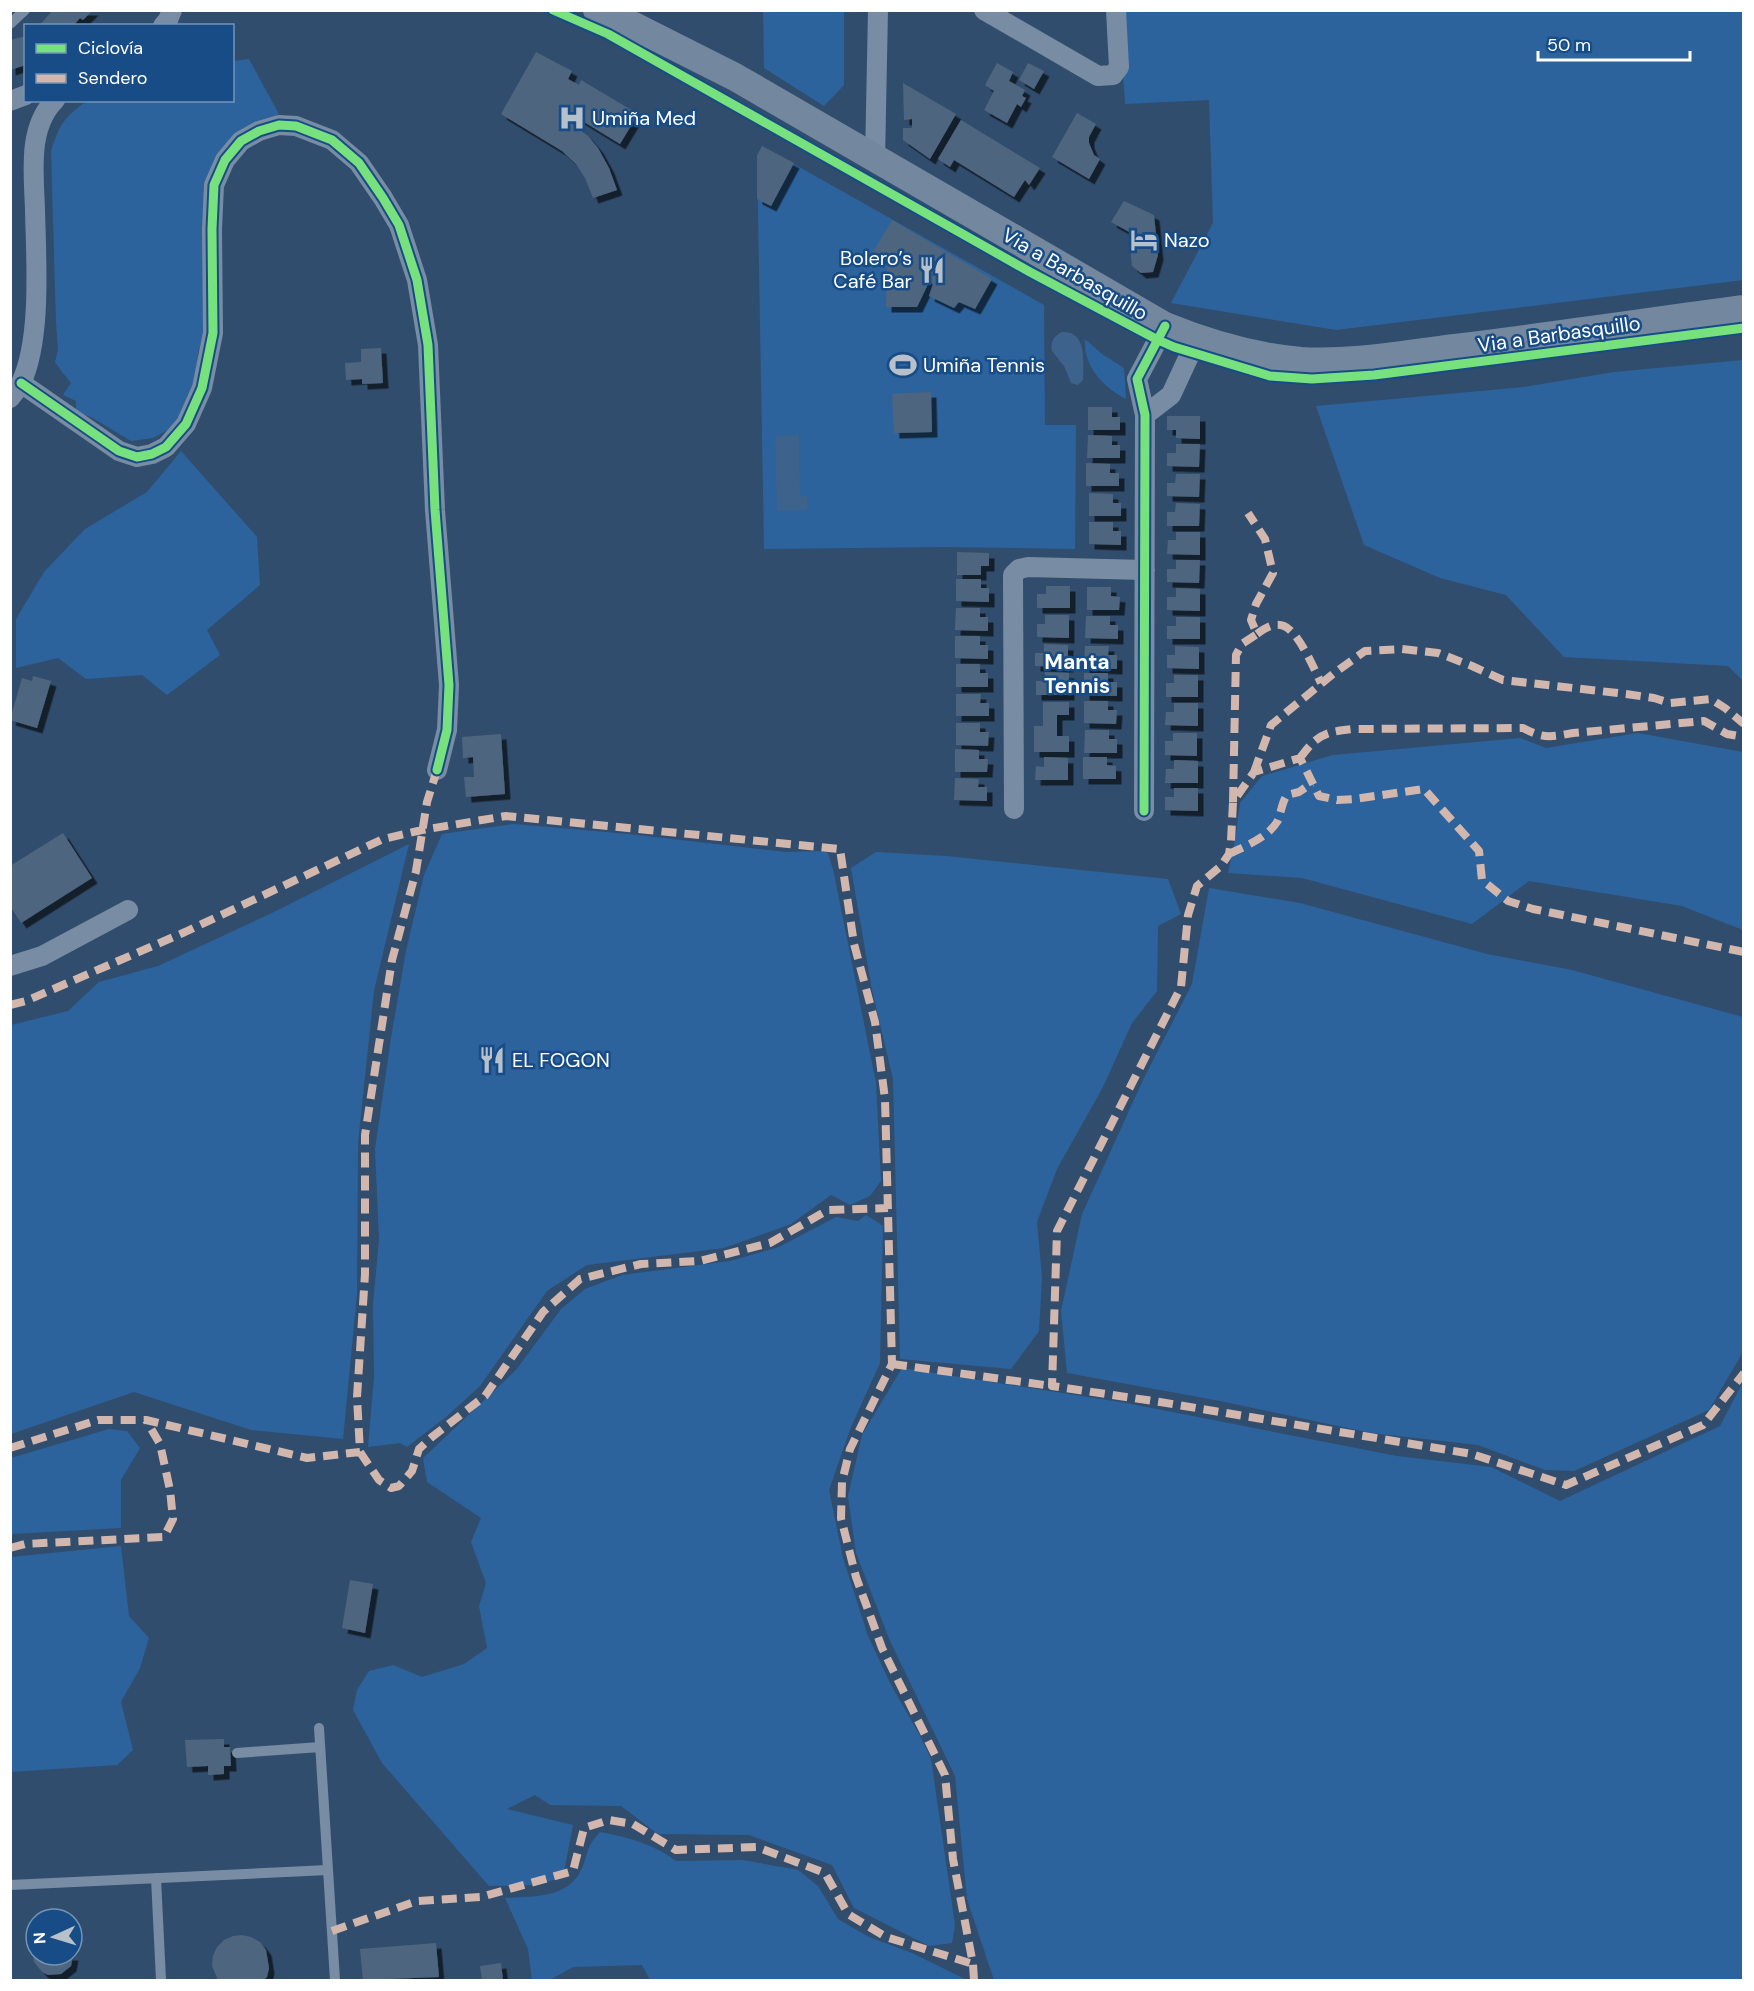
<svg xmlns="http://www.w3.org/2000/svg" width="1754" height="1991" font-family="'DM Sans',sans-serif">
<defs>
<filter id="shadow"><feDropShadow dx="5.5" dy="5.5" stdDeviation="0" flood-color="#0009"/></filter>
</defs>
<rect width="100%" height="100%" fill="#314d6d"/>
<!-- green -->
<path fill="#2c639d" d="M763,11H844V85L824,106L764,68Z
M1119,11H1743V280L1336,330L1171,303L1213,223L1209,100L1125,104Z
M249,59L279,114L255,124L216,160L205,331L198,353L196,383L184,414L168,430L153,438L131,441L91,417L76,413V401L63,395L71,383L62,372L55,362L58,350L56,323L51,151C60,124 64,117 87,101L232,100L233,61Z
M762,146L1044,305L1045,425H1076L1075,549L945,547L764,549L757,156Z
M1085,339L1102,354L1124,368L1126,399C1103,387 1083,366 1085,339Z
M1743,360V681L1728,666L1564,657L1506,595L1440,578L1364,545L1316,406L1524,387L1614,372Z
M181,451L257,537L260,585L207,630L220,655L167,695L142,675L86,679L58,658L16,668V619L44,572L85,529L147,492Z
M1638,733L1743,752V930L1682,906L1529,881L1472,924L1302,878L1228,873L1235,840L1240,803L1262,776L1333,755L1520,738L1546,748Z
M514,824L628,834L785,852L827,851L833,869L876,1083L881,1181L870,1196L850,1205L831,1195L791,1224L724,1248L587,1265L547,1291L480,1386L446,1417L407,1447L400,1443L368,1447L374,1377L373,1304L379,1240L375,1149L391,1038L406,951L424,875L442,834Z
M409,844L374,991L358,1143L357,1294L343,1439L251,1430L134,1392L11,1434V1025L68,1011L99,982L158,966L274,912Z
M876,852L946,856L1168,879L1181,914L1158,926L1157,991L1132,1023L1103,1087L1057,1169L1037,1222L1042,1277L1039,1331L1011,1369L900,1359L893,1079L872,990L851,868Z
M1209,888L1300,903L1487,954L1572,970L1743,1017V1352L1709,1410L1574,1471L1545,1470L1478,1445L1371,1433L1220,1401L1067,1373L1061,1311L1082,1214L1144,1078L1192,984Z
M866,1215L883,1226L880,1363L851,1427L829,1490L843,1558L868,1636L891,1685L919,1734L931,1759L955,1925L952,1943L929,1946L854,1908L832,1865L749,1835L658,1834L621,1806L550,1805L535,1795L507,1809L573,1825L563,1877L538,1885L489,1886L382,1763L353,1710L357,1690L369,1671L393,1665L422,1677L464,1664L487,1648L479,1606L486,1583L471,1542L481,1518L427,1482L423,1458L516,1370L561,1309L585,1289L622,1275L730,1261L779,1247L836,1217L858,1221Z
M902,1368L1126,1403L1397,1456L1491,1467L1560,1501L1720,1426L1743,1382V1980H994L967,1899L955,1776L890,1641L856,1553L848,1496L862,1435Z
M109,1429L127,1431L140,1448L121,1480V1528L11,1534V1458Z
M121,1546L129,1616L149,1638L140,1668L121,1702L133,1750L117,1765L11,1772V1557Z
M600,1832C627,1837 654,1844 676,1861L743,1860L798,1870L818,1886L838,1919L869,1937L912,1953L967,1980H650L642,1965L573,1967L550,1980H532L528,1949L505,1898C535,1896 570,1899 583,1866C589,1849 587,1846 600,1832Z"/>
<!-- water -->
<path fill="#3d628c" d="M1062,332C1088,331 1083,363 1083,380L1078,385L1071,383L1064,366L1052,351C1050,342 1054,336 1062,332Z
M799,435L800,496H807V510L777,511L775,436Z"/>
<!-- building -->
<path fill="#4e657e" filter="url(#shadow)" d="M53,10H93L83,20L80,18L73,26H39Z
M26,36V65L10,70V40Z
M536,52L572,71L568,79L579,85L581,80L638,114L620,144L566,111L563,117L588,136L598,148L609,168L617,190L593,198L585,178L576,164L562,151L501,114Z
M997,63L1013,72L1009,81L1025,90L1022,96L1026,98L1021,107L1017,104L1007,123L984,110L994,91L985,85Z
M1028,63L1044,71L1034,89L1019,80Z
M903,83L956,114L930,159L903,140V128H912V119L904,120Z
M1077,113L1096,124L1089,137V143L1094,155L1100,159L1089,179L1052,157Z
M961,120L1040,168L1029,185L1025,180L1014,197L954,160L950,167L938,159Z
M762,146L794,163L771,206L757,199V156Z
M1124,201L1154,215L1158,255L1153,272L1141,273L1132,266L1130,248L1131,233L1111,222Z
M892,220L992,279L975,309L959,302L954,308L929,296L933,284L929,282L917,307H886L887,261L872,254Z
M381,348L383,383L362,384V379L346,380L345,363L361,362V349Z
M931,392L932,432L894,433L892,394Z
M1088,407H1112V417H1120V430H1088Z
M1167,416H1200V439L1176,438V430H1167Z
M1088,435L1112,436V445H1120V458H1087Z
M1176,444H1200L1199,467L1167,466V453H1176Z
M1086,463L1110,464V473H1119V486H1086Z
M1176,474H1200L1199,497L1167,496V483H1175Z
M1089,493L1113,494V503H1121V516H1089Z
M1176,503L1200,504L1199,526H1167V512H1175Z
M1089,522H1113V531H1121V545L1089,544Z
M1176,532H1200V555L1167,554L1168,540H1176Z
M957,552L989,553V566H981V575H957Z
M1176,560H1200L1199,583L1167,582V569H1176Z
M956,579H981V588H989V602L956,601Z
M1046,586H1070V608H1037V594H1046Z
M1087,587H1111V596L1120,597L1119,610H1087Z
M1176,588L1200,589V611L1167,610V597H1176Z
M956,608H980V617H988V631L955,630Z
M1045,615H1069V638L1037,637V624H1045Z
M1086,616H1110V625H1118V639L1085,638Z
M1176,617H1200V639H1167V626H1176Z
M955,636H980V645H988V659L955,658Z
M1044,644L1068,645V667L1035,666V653H1044Z
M1085,646H1109L1108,655H1117V669L1084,668Z
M1175,646L1199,647V669L1167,668V655H1175Z
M956,664H980V673H988V687H956Z
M1045,672L1069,673V695H1036V681H1045Z
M1084,673H1108V682H1117V696L1084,695Z
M1174,675H1198V697H1166V683H1174Z
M33,676L51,681L37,728L10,720L22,678L32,681Z
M956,694H981L980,703H989V716H956Z
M1084,701H1108V710H1117L1116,724L1084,723Z
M1043,702H1069V715H1057V736H1069V752H1034V726H1043Z
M1174,703H1198V726L1165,725L1166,712H1174Z
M956,723H980V732H989L988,746L956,745Z
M1085,730H1109V739H1117V753H1084Z
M1173,733H1197V756L1165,755V741H1173Z
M501,734L505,794L466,797L464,777H474L473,757L463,758L462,737Z
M955,749L979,750V759H988L987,772H955Z
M1044,757L1068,758V780H1035L1036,766L1044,767Z
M1083,757H1107V765L1116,766V779H1083Z
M1174,760L1198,761V783H1165L1166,769H1174Z
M955,778L979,779L978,787H987V801L954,800Z
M1174,788H1198V811L1165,810V797H1174Z
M63,833L92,878L21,923L10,906V866Z
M350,1580L373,1584L365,1633L342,1628Z
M224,1739V1747H230L231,1766H224V1774L208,1775V1766L187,1767L185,1740Z
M242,1935L251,1937L260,1942L266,1950L269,1968L267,1977L264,1980H218L212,1966L213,1956L217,1947L224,1940L233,1936Z
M436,1943L439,1977L363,1980L360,1949Z
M36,1944V1955H73L71,1966L61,1974L48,1975L42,1972L34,1962L33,1955Z
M501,1963L503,1980H482L480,1966Z"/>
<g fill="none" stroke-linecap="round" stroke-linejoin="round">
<!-- service -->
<path stroke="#788da3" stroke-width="10" d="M10,24L25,10
M319,1728L335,1980
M237,1753L320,1747
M156,1878L161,1980
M10,1885L328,1870"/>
<!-- minor -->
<path stroke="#788da3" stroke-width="20" d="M984,10L1098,76L1113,75L1119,67L1116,10
M163,26L168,20L172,10
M10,101L26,95
M875,160L878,10
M21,383L119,451L137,457L152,454L166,447L186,424L202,388L213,333L212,229L214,185L225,160L241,141L259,131L279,125L296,126L332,140L359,163L383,198L399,225L417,280L428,345L435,510L449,685L447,730L437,770
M10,398C14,393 18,388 21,383C42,339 36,258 35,210C34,174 27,128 55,100
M1145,415L1171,395L1197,339
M1014,809L1013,575L1019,569L1028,567L1145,570
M1144,811L1145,415L1137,379L1165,326
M10,966L42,956L128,910"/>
<!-- secondary -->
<path stroke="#73889f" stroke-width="28" d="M597,10L620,19L735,77L1165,326C1209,344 1255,357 1301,361C1353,364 1404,354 1455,348C1551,336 1647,322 1744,309"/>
<!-- quiet -->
<path stroke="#d1b7ad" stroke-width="8" stroke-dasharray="15 8" stroke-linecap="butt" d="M1257,634C1265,628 1275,622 1284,626C1299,632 1314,669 1321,683
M1300,758C1317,735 1324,732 1353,729L1523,728C1543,739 1551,737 1573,733L1704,721L1727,734L1744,737
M1254,772L1271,725L1333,674L1365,651L1402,649L1438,653L1472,666L1503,680L1626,694L1654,698L1670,703L1711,699L1725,708L1744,724
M1233,802L1236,655L1242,644L1257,634L1251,620L1256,604L1273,573L1265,539L1248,513
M1229,854C1245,846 1267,838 1277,822C1281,815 1281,804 1287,795L1299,792L1312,783
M1744,952L1533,909L1508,901L1482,880L1479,851L1424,789L1354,799L1337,800L1319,796L1300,758L1254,772L1233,802L1231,841L1229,854L1221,866L1197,886L1188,915L1181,987L1057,1231L1052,1386L1160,1402L1472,1454L1566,1485L1703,1425L1744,1373
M10,1005L26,1001L185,932L383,839L422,830L506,816L840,849L854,944L875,1022L885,1099L892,1364L850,1449L842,1482L841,1518L856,1577L882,1648L945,1775L953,1859L973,1964L974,1980
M892,1364L1052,1386
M10,1448L98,1420H146L307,1458L360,1452L357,1397L365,1274V1135L392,960L416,871L427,802L437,770
M360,1452L379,1480L391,1488L399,1486L412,1471L419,1449L432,1437L485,1396L543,1312L580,1279L641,1264L700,1261L770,1243L828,1210L888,1208
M10,1548L25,1544L164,1537L173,1519L170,1490L160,1444L146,1420
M332,1931L417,1901L481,1897L573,1871L584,1828L609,1820L633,1824L676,1850L757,1847L825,1873L848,1914L886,1937L973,1964"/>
<defs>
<path id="cycleway" d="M553,10L608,34L1030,272L1158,340L1174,347L1270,376L1312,379L1374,375L1744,328
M21,383L119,451L137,457L152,454L166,447L186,424L202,388L213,333L212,229L214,185L225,160L241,141L259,131L279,125L296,126L332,140L359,163L383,198L399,225L417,280L428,345L435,510L449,685L447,730L437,770
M1144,811L1145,415L1137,379L1165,326"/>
</defs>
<!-- cycleway casing -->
<use href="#cycleway" stroke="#184c86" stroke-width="13"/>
<!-- cycleway -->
<use href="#cycleway" stroke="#77e17e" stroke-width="9"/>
</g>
<!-- icons -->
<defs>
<symbol id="hospital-bare" viewBox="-9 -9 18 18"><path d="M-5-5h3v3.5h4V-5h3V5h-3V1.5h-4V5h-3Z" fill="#b7c1cc" stroke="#184c86" stroke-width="2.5" paint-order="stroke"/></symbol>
<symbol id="hotel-bare" viewBox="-9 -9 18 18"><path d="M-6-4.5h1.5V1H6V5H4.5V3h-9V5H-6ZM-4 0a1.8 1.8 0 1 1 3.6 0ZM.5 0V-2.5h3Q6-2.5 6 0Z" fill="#b7c1cc" stroke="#184c86" stroke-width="2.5" paint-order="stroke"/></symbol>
<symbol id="restaurant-bare" viewBox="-9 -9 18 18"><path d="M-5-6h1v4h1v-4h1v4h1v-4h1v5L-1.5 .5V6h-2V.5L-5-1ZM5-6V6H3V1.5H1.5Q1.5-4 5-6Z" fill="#b7c1cc" stroke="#184c86" stroke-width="2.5" paint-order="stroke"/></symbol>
<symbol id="stadium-bare" viewBox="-9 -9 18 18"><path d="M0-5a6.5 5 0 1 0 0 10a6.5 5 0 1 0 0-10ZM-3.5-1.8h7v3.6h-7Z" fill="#b7c1cc" stroke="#184c86" stroke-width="2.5" paint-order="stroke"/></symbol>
</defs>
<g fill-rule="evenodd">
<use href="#hospital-bare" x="553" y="99" width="38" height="38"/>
<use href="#hotel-bare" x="1125" y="221" width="38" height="38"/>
<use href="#restaurant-bare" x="913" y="251" width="38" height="38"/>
<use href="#stadium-bare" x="884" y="346" width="38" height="38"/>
<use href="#restaurant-bare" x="473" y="1041" width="38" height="38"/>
</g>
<g text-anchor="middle" stroke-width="5" stroke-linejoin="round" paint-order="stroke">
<!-- poi labels -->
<g font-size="20" fill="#fff" stroke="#184c86" text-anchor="start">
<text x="592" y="125">Umiña Med</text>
<text x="1164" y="247">Nazo</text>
<text x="912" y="265" text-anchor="end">Bolero’s<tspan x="912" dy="23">Café Bar</tspan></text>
<text x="923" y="372">Umiña Tennis</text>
<text x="512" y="1067">EL FOGON</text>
</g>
<!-- street labels -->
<g font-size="20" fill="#fff" stroke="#184c86">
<text transform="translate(1075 274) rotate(30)" y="7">Via a Barbasquillo</text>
<text transform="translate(1559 334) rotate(-8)" y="7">Via a Barbasquillo</text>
</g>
<!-- neighbourhood labels -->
<g font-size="21" font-weight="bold" fill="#fff" stroke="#184c86">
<text x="1077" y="669">Manta<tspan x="1077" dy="24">Tennis</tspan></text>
</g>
</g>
<!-- border -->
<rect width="1754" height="1991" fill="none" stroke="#ffffff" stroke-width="24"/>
<!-- legend -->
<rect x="24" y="24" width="210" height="78" fill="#184c86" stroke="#7494b6" stroke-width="1.5"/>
<rect x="36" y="44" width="30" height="9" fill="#77e17e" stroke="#7494b6" stroke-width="1.5"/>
<text x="78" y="54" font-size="18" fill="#ffffff">Ciclovía</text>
<rect x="36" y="74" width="30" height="9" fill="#d1b7ad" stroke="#7494b6" stroke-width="1.5"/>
<text x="78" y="84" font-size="18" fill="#ffffff">Sendero</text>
<!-- north arrow -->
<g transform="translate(54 1937) rotate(266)"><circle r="28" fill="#184c86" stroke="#7494b6" stroke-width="1.5"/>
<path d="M0-4.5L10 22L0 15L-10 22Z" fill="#b7c1cc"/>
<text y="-9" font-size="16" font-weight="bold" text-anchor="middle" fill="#ffffff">N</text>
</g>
<!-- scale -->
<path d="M1538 51v9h152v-9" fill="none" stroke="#ffffff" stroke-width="3"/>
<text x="1547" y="51" font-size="18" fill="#ffffff" stroke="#184c86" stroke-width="4.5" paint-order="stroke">50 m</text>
</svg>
